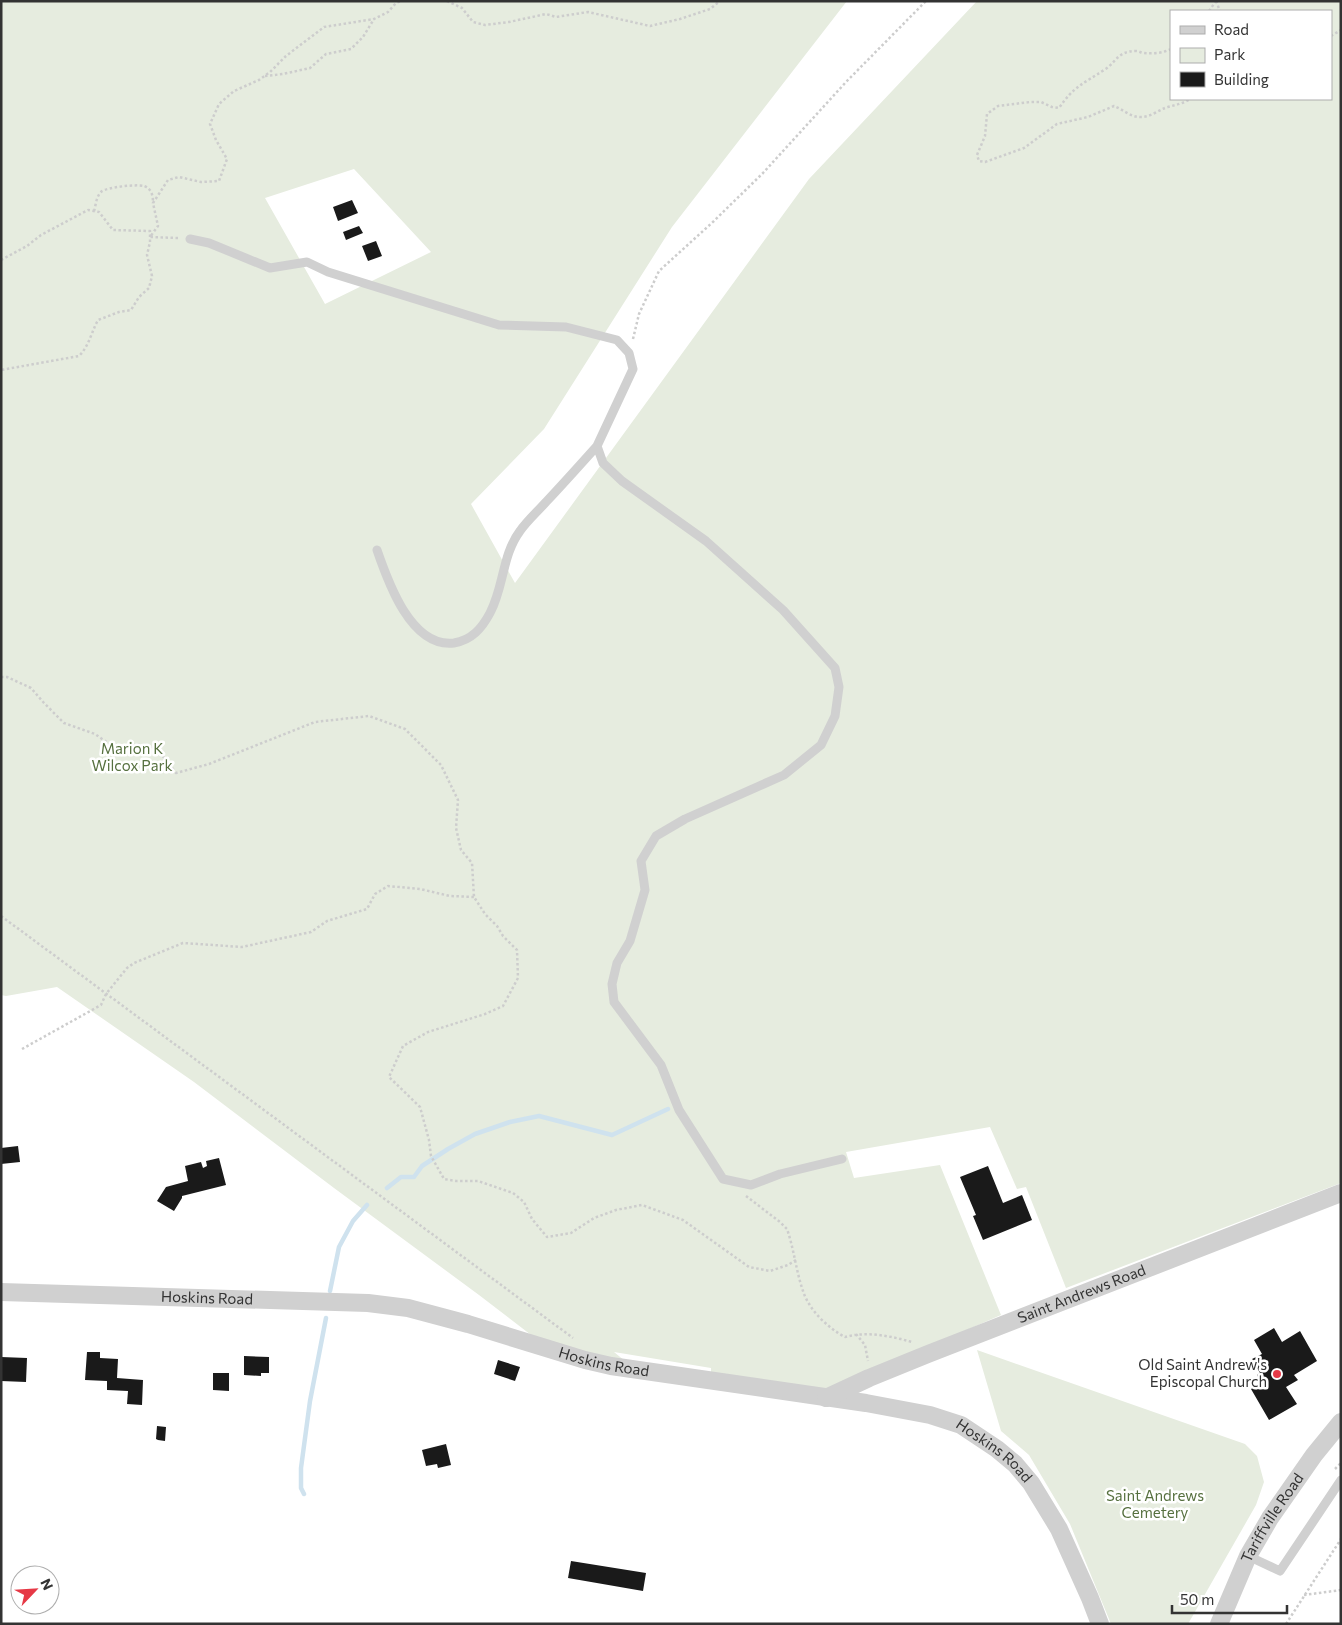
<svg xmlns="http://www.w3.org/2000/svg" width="1342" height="1625" font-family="Commissioner,sans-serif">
<rect width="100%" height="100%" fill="#fff"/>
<!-- green -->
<path fill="#e6ecdf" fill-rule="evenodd" d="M1,1H847L672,227L544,429L471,504L515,583L809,179L977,1H1341V1183L1066,1288L1026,1187L1017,1189L990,1127L846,1152L854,1178L940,1165L1001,1315L868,1373L825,1398L711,1381V1368L614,1352L636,1370L548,1348L479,1295L334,1188L194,1082L57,987L6,996L1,995ZM1171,11H1331V99H1171ZM354,169L431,252L325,304L265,198Z
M977,1350L1245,1444L1257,1456L1264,1482L1256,1505L1188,1624H1111L1070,1524L1029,1455L1001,1431Z"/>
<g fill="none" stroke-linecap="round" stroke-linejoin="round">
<!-- stream -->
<path stroke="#cfe2ee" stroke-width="4.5" d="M387,1188L401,1177H414L422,1166L448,1149L475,1134L510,1122L539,1116L612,1135L668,1109
M330,1291L339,1247L353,1221L367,1205
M304,1494L301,1488V1468L310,1401L326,1318"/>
</g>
<!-- building -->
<path fill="#1a1a1a" d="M352,200L358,213L338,221L333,207Z
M359,226L363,233L346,240L343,232Z
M376,241L382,256L368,261L362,246Z
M18,1146L20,1162L1,1164V1148Z
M219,1158L226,1185L182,1196V1198L174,1211L157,1201L166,1187L188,1181L185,1166L201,1162L203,1168L207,1166L206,1161Z
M988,1166L1003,1203L1022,1195L1032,1220L983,1240L973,1216L976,1215L960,1177Z
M1274,1328L1282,1342L1300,1331L1317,1361L1294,1375L1298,1380L1286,1387L1297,1404L1269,1420L1251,1389L1261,1383L1257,1375L1260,1373L1252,1359L1262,1354L1254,1340Z
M87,1352H100V1358L118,1359L117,1378L143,1380L142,1405L127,1404L128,1391L107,1390V1381L85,1380Z
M244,1356L269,1357V1373H261V1376L244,1375Z
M1,1357L27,1358L26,1382L1,1381Z
M498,1360L520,1367L515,1381L494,1374Z
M213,1373H229V1391L213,1390Z
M157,1426L166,1427L165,1441L158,1440L156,1439Z
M446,1444L451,1465L438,1468L437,1464L426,1466L422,1450Z
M571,1561L646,1573L643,1591L568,1578Z"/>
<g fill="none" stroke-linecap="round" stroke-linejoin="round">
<!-- path -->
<path stroke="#cdcdcd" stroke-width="2.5" stroke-dasharray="2.5 2.5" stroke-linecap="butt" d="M447,1L462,8L473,22L485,25L509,22L546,14L556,17L588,12L650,26L680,19L710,9L720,1
M1216,1L1220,11
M1209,11L1216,1
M1331,36L1341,30
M1171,49C1163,53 1153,54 1144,53C1141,53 1139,51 1136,51C1117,51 1116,63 1104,70C1083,84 1074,86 1059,108L1052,107L1041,102H1030L998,106L987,114L985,136L977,155L979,161L985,162L1024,148L1057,124L1088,117L1114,106C1122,109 1131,117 1139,117C1149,118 1157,111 1165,108C1174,105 1183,104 1190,99
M265,76L283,74L310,68L326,54L351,49L363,37L374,19
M94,211C96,205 96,197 101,192C106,187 138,184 144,186C152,189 153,196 153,203
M178,238L150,237L158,226L153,203L168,180L179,177L201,182L219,181L227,159L216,140L210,124L219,104L234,91L259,80L270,72L286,56L324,27L374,19L388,12L396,3L401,1
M1,260L27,246L41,235L88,210L99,212L113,230L150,231V242L147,255L152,276L149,288L139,297L131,310L119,312L98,320C91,333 89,346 79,356L1,370
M633,339L639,314L659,271L714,221L763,173L846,82L926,1
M1,677H7L31,688L44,703L64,723L95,734L115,748C152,741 153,743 176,773L209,764L315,722L369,716L405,729L441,765L458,800L456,828L461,850L472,863L474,897L485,914L497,926L503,936L517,950L518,978L503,1006L485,1014L428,1032L403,1046L389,1077L420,1107L429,1140L431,1156L444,1179L456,1181H478L513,1193L524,1202L532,1219L547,1237L571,1233L594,1218L616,1210L642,1205L683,1220L749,1267L770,1271L788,1265L796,1260
M1,916L573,1338
M22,1049L101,1005L106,994L127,968L134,963L183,943L242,947L311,932L327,921L367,909L375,894L388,886L420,889L450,896L474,897
M746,1196L780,1222L787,1229C794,1249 796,1271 803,1291C809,1310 828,1328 845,1337C867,1331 890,1336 912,1342
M856,1334L865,1345L868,1361
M1335,1469L1341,1463
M1304,1595L1341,1590
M1286,1624L1341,1539"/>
<!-- lane -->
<path stroke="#d0d0d0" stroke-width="9" d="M190,239L209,243L270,268L307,262L328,272L499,325L566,327L617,340L629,353L633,369L597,446L603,463L622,481L706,541L783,610L835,668L839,687L835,716L821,745L784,775L685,819L656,836L641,861L645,890L630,941L617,963L612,984L614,1002L661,1065L679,1110L723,1179L751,1185L780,1174L842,1159
M377,550C388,582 411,648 454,643C472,640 482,628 490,613C504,587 502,555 520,531C527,521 537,512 546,502C563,484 580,465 597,446
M1248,1556L1280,1571L1341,1480"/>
<!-- street -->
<g stroke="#d0d0d0" stroke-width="18">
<path id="s1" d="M1,1292L368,1303L408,1308L468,1324L585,1360L611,1366L866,1403L930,1415L961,1425L997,1449L1015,1464L1031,1483L1059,1529L1090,1598L1100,1624"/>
<path id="s2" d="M826,1398L869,1378L928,1354L1341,1193"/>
<path id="s3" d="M1219,1624L1248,1556L1270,1518L1314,1455L1341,1422"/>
</g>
</g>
<!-- markers -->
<circle fill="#e63946" stroke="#fff" stroke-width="2" cx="1277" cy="1374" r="5"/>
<g text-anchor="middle" stroke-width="5" stroke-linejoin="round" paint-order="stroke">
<!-- park labels -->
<g font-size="15" fill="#56703f" stroke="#fff">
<text x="132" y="754">Marion K<tspan x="132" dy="17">Wilcox Park</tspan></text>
<text x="1155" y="1501">Saint Andrews<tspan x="1155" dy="17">Cemetery</tspan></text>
</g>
<!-- street labels -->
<g font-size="15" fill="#333" stroke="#fff">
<text dy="5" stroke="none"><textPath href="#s2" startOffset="276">Saint Andrews Road</textPath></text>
<text dy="5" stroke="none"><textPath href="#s1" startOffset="206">Hoskins Road</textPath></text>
<text dy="5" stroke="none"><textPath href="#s1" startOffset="611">Hoskins Road</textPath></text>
<text dy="5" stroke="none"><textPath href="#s1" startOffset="1016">Hoskins Road</textPath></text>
<text dy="5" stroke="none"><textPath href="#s3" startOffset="119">Tariffville Road</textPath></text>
</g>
<!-- poi labels -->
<g font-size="15" fill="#333" stroke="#fff" text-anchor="end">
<text x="1267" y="1370">Old Saint Andrew's<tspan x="1267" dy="17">Episcopal Church</tspan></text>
</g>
</g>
<!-- border -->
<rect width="1342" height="1625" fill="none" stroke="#333333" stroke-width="5"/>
<!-- legend -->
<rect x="1170" y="10" width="162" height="90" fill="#ffffff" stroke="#adadad"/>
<rect x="1180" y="26" width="25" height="8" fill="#d0d0d0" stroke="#adadad"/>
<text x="1214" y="35" font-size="15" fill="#333333">Road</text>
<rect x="1180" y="48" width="25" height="15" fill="#e6ecdf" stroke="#adadad"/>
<text x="1214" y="60" font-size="15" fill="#333333">Park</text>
<rect x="1180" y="72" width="25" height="15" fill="#1a1a1a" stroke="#adadad"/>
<text x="1214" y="85" font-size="15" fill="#333333">Building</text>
<!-- north arrow -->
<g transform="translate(35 1590) rotate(65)"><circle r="24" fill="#ffffff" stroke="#adadad"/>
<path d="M0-4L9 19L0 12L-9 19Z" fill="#e63946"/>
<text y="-8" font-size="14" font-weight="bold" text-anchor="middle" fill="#333333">N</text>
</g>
<!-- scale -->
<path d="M1172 1605v8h115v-8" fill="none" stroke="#333333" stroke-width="2.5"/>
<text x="1180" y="1605" font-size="15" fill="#333333" stroke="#ffffff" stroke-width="4" paint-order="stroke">50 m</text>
</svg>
